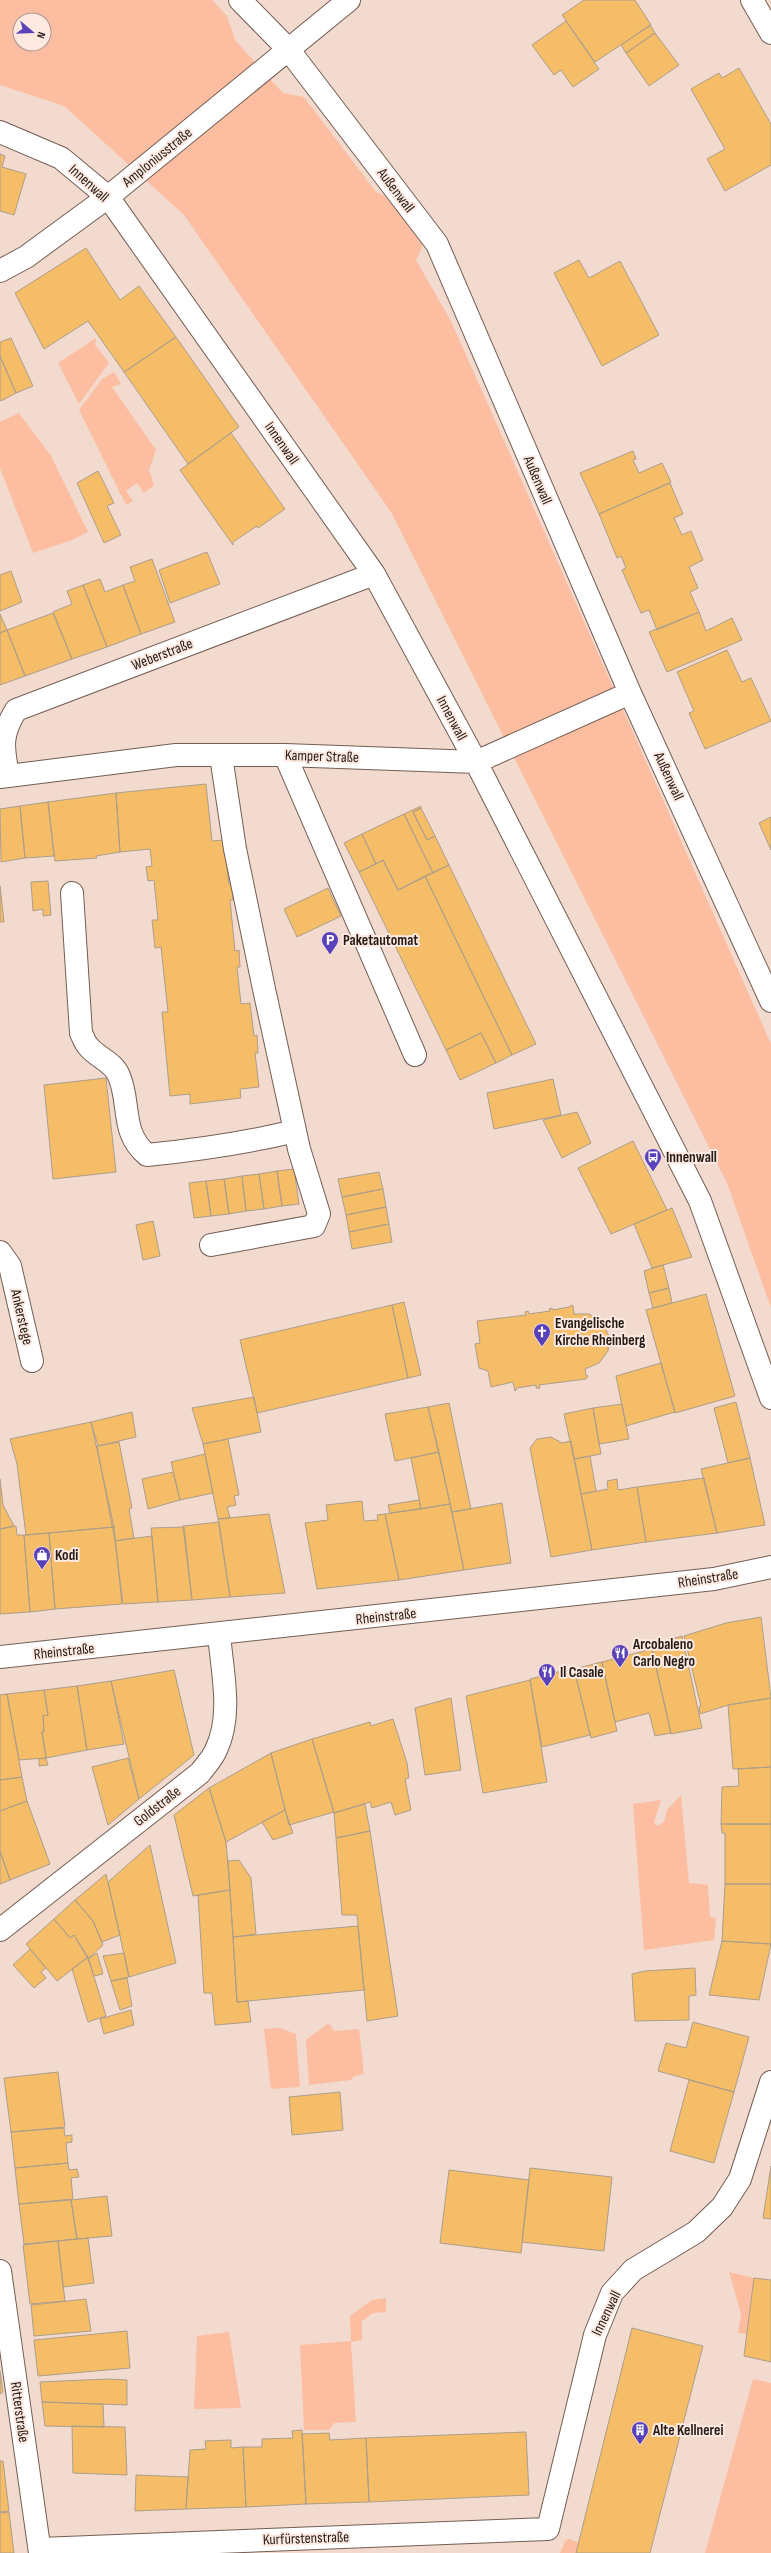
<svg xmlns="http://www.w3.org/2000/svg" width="771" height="2553" font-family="'Sofia Sans Condensed',sans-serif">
<rect width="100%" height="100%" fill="#f3dacf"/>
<!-- green -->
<path fill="#fcbda0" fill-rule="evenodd" d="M0,0H212L227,16L235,40L283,93L304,97L376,192L395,200L423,245L416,260L451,321L771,1044V1308L727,1183L391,512L184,215L64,106L0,85ZM20,20H44V44H20Z
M96,338L95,345L109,363L79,404L58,363Z
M114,372L121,384L112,387L156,450L149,470L154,485L144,493L137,483L126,491L133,501L126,505L79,410L102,379Z
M19,413L51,456L88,532L72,540L33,553L0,468V422Z
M681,1795L689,1883L708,1885L710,1917L716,1918L714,1940L644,1950L633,1804L661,1800L654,1822L657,1826L664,1822L667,1810Z
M329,2023L334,2031L359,2029L364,2074L354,2076L351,2080L309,2085L306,2040Z
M280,2028L296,2034L300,2087L271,2089L264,2029Z
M729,2272L754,2278L747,2334L738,2333L741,2314Z
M386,2298V2312L373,2313L362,2321V2340L351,2342L356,2422L334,2423L329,2430H304L300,2345L351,2341L350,2316L372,2300Z
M229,2332L241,2408L194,2409L197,2336Z
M753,2379L771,2383V2553H705Z
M569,2539L579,2543L576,2553H560L565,2541Z"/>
<!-- building -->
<path fill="#f5bd67" stroke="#ac9e8b" d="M584,0H635L651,25L595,62L562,15Z
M566,21L599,69L573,87L561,70L554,75L532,45Z
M650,25L655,33L626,53L621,45Z
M655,33L679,65L649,86L626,53Z
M739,68L771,124V165L725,191L707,159L725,149L691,89L719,73L722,78Z
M0,154L5,156L2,167L26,174L14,215L0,211Z
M86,248L120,300L139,286L176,337L124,372L88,321L44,349L15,293Z
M579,260L589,278L620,261L659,335L602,366L554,273Z
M176,337L239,427L188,464L124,372Z
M11,338L33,386L16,393L0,356V342Z
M0,356L16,393L1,401L0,399Z
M231,433L285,509L258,528L257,526L233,542V545L180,470Z
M633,451L636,459L633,460L639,473L662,463L671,482L599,514L580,473Z
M98,471L114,503L107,506L121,535L104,543L77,483Z
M670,483L683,514L674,518L682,535L691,531L703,560L689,567L698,588L690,592L699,612L657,630L649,610L641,613L622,570L626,568L621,556L617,558L599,514Z
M207,552L220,584L170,603L159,570Z
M152,559L175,622L141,634L123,585L135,581L130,567Z
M11,571L22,602L0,611V575Z
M100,579L105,592L123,585L141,634L107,647L83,585Z
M83,585L107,647L72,659L53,612L72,604L67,591Z
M699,612L706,631L732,618L742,640L667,672L649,632Z
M53,613L72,659L25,676L7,630Z
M0,614L7,630L0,633Z
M7,630L25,676L0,685V633Z
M727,650L742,682L751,678L771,721L705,749L689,713L694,711L677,672Z
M206,784L212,841L224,840L229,884H232L233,900H230L235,951L239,950L240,967H237L241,1004L250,1003L254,1036L257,1035L258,1053H255L259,1087L240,1089L241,1098L190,1104V1094L170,1096L162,1012H168L161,947L155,948L152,920H158L154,880L148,881L146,867L152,866L150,849L120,852L116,793Z
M116,793L120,852L96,856L97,858L55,861L48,802Z
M48,802L54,856L25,858L20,806Z
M20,806L25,858L1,862L0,809Z
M421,806V808L413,812L427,840L435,836L449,865L433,873L404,814Z
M421,808L435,836L427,840L413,812Z
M404,814L433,873L398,890L383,860L376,864L362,834Z
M771,817V850L759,823Z
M362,834L376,864L359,872L344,843Z
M383,860L398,890L425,876L512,1055L496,1063L481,1033L446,1050L359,872Z
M449,865L536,1044L512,1055L425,876Z
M48,881L51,915L43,916V909L33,911L31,882Z
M0,886L4,922H0Z
M328,888L341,916L297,937L284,909Z
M481,1033L496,1063L460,1080L446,1050Z
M106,1078L116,1172L53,1179L44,1085Z
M553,1079L561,1115L494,1129L487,1093Z
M577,1112L591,1143L562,1158L543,1120Z
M633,1141L667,1210L611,1234L578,1168Z
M294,1169L299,1204L282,1206L277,1171Z
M277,1171L282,1206L264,1209L259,1174Z
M379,1172L383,1189L342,1197L338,1179Z
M259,1174L264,1209L246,1211L242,1176Z
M242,1176L246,1211L229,1214L224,1179Z
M224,1179L229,1214L211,1216L206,1181Z
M206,1181L211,1216L194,1218L189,1183Z
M383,1189L386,1207L346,1215L342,1197Z
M386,1207L389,1224L349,1232L346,1215Z
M672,1208L692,1257L652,1268L634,1224Z
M153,1221L160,1256L143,1260L136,1225Z
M389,1224L392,1242L352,1249L349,1232Z
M663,1265L669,1288L649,1293L644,1271Z
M669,1288L672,1303L653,1308L649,1293Z
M706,1294L735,1396L675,1413L646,1310Z
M404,1302L421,1375L408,1378L392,1305Z
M392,1305L408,1378L257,1413L240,1340Z
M571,1305L573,1306L574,1314H589L602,1322L609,1336L608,1351L599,1363L585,1369L586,1375L588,1376L586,1379L539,1385L540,1388H536V1385L517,1388L515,1391L513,1382L491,1387L488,1371L479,1368L475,1344L480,1343L477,1321L526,1315L525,1312L528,1311L529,1314L550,1311L549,1309L552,1308L553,1310L569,1307Z
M661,1363L675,1412L626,1426L616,1376Z
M254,1397L261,1432L203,1444L192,1408Z
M736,1402L750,1458L728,1463L714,1408Z
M449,1403L471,1509L452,1512L428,1407Z
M622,1404L629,1439L599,1444L593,1408Z
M428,1407L439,1452L395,1461L385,1414Z
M593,1408L601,1454L574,1459L564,1414Z
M132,1412L136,1437L98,1446L91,1422Z
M91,1422L114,1527L26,1535L17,1464L10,1439Z
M551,1437L562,1443L571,1441L592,1550L551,1557L530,1448L537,1439Z
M228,1439L239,1495L234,1496L236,1505L227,1507L230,1518L218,1519L203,1444Z
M119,1442L132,1508L129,1509L134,1538L115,1541L97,1446Z
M439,1452L450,1504L421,1509L411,1458Z
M205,1454L213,1493L180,1500L171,1462Z
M590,1456L596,1491L581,1494L574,1459Z
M750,1458L765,1525L717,1533L701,1469Z
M173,1472L180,1500L148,1509L142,1479Z
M704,1478L717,1533L646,1542L637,1487Z
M0,1479L3,1505L14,1526L0,1529Z
M617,1479L618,1490L637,1487L646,1542L592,1550L581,1494L608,1489L607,1481Z
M419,1500L421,1509L390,1513L388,1505Z
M362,1501L364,1521L378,1520L377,1515L385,1514L399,1580L317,1589L305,1523L328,1520L326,1505Z
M502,1503L511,1563L464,1570L452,1512Z
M450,1504L464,1570L399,1580L385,1514Z
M269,1514L285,1593L230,1597L218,1519Z
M219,1522L230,1597L192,1600L183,1526Z
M16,1526L17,1535H24L30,1612L0,1614V1529Z
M114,1527L122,1604L55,1609L49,1533Z
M184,1527L192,1600L158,1602L151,1528Z
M49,1533L55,1609L30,1612L24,1535Z
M152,1536L158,1602L123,1604L115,1541Z
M761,1617L771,1698L728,1705L700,1714L699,1707L701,1706L684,1636L726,1623Z
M682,1636L702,1728L671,1734L651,1645Z
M652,1649L671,1733L655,1736L649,1713L615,1722L602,1662Z
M602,1662L617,1731L591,1738L574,1669Z
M574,1668L590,1735L542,1747L530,1679Z
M174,1670L194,1755L139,1799L111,1681Z
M530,1680L547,1782L483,1793L466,1696Z
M111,1681L124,1744L87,1750L77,1686Z
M77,1686L87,1750L46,1758L42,1732H44L43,1716L48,1715L44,1690Z
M44,1690L48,1715L43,1716L44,1732H42L46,1758L19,1760L7,1694Z
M7,1694L22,1777L0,1780V1695Z
M451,1698L461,1770L425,1775L415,1708Z
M771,1698V1767L733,1769L728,1705Z
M393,1719L407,1763L409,1778L405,1779L411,1810L395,1815L391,1802L372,1808L370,1802L334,1813L312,1739L370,1722L371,1726Z
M312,1739L334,1812L289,1825L271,1753Z
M271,1753L285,1810L226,1842L209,1788Z
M46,1758L48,1765L39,1766V1759Z
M128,1758L139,1799L108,1825L92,1767Z
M771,1767V1824H721L722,1787L739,1786L738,1769Z
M22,1777L27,1801L0,1811V1780Z
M209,1788L226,1842L230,1890L193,1896L174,1815Z
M27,1801L50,1864L10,1880L0,1851V1811Z
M365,1804L370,1831L336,1838L334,1813Z
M285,1810L293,1833L273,1840L262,1822Z
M721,1824H771V1884H725V1833H722Z
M370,1831L398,2016L367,2021L357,1915H342L336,1838Z
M150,1845L176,1963L129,1977L108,1882Z
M0,1851L10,1880L0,1884Z
M239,1860L251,1878L256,1934L233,1937L228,1861Z
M106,1874L120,1935L102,1942L93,1921L75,1900Z
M725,1884H771V1944L722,1941Z
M230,1890L237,2002L248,2001L251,2022L215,2025L212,1993H204L198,1895Z
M75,1900L93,1921L103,1945L88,1959L74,1935L70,1938L54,1919Z
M54,1919L70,1938L74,1935L88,1957L57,1981L26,1944Z
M358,1926L364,1990L237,2002L233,1937Z
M722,1941L771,1944L759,2000L709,1995Z
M30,1949L46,1968L41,1972L46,1978L34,1988L13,1965Z
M97,1953L103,1974L94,1976L88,1959Z
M124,1953L129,1977L111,1981L103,1956Z
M88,1957L106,2016L88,2022L72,1969Z
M695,1968L696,1995L689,1996V2020L635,2021L632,1974L645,1971Z
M127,1978L132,2006L120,2010L111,1981Z
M131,2010L134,2025L104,2034L100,2019Z
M693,2022L749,2037L734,2092L658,2071L666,2043L686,2048Z
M58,2072L65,2127L11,2132L4,2078Z
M689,2080L734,2092L714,2163L670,2151Z
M340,2092L343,2130L292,2135L289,2097Z
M64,2128L65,2136L72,2135V2142L66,2143L68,2163L15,2168L11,2132Z
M68,2163L69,2170L77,2169L79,2177L71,2178L73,2199L19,2204L15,2168Z
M771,2166V2219L763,2218Z
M530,2168L612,2177L604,2251L522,2242Z
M449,2170L529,2180L521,2253L440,2243Z
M107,2196L112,2236L77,2239L71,2200Z
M71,2200L77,2239L24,2244L19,2204Z
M88,2238L94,2283L63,2287L58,2241Z
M58,2241L65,2301L30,2304L23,2245Z
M754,2278L771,2280V2362L744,2356Z
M86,2299L91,2331L34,2336L31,2305Z
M632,2328L703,2346L650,2553H576Z
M127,2331L130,2368L38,2376L34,2340Z
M0,2371L3,2392L0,2394Z
M107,2379L127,2380V2405L42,2402L40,2382Z
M42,2402L103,2404L104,2427L45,2426Z
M72,2426L125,2427L127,2475L73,2473Z
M302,2430L306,2504L246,2507L243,2447H262V2439L293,2438L292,2431Z
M526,2432L529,2495L369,2502L366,2438Z
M329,2433L330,2440L366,2438L369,2502L306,2504L302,2434Z
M231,2440V2448L243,2447L246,2507L186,2509L190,2450L206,2449L205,2441Z
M0,2461H3L9,2511L0,2512Z
M136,2475L188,2477L186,2509L135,2511Z
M9,2512L14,2553H0V2513Z"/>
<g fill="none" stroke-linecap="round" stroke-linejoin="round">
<defs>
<path id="minor" d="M240,0L288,49L437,244L630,693L771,1001
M752,0L771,33
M0,132L61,158L108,197L374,574L476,762L700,1201L771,1398
M0,271L26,257L108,197L349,0
M285,755L415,1055
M8,776C3,747 0,736 16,710L374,574
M0,777L176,755H285L476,762L630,693
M72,893L81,1033C83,1037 85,1043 88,1046C96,1057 114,1062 119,1076C131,1104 120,1132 147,1155C197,1150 246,1143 295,1131
M211,1245L314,1226L319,1214L299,1149L264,989L235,849L221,756
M0,1252L10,1266L32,1361
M0,1657L714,1579L771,1567
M0,1930L200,1773C205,1766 213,1758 216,1750C233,1715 222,1671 219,1634
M0,2271L40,2553
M40,2549L548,2529L595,2335L612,2293L633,2270L696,2232L722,2207L740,2179L771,2082"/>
</defs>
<!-- minor casing -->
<use href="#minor" stroke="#735e54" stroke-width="24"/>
<!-- minor -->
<use href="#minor" stroke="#fff" stroke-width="22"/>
</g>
<!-- icons -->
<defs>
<symbol id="parking-pin" viewBox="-11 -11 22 30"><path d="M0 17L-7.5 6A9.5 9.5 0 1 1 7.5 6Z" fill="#5941b9" stroke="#fde9e0"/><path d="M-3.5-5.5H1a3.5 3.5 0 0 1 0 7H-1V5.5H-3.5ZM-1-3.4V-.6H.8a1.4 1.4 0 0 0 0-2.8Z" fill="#fff"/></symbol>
<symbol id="bus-pin" viewBox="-11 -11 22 30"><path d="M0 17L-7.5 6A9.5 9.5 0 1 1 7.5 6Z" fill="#5941b9" stroke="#fde9e0"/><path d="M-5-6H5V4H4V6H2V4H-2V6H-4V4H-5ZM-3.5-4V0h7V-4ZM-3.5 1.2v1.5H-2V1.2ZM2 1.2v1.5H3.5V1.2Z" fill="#fff"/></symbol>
<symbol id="church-pin" viewBox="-11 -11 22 30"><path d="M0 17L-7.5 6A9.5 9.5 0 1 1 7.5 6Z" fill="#5941b9" stroke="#fde9e0"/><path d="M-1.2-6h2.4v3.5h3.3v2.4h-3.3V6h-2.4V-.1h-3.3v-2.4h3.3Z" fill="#fff"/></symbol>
<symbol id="shop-pin" viewBox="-11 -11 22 30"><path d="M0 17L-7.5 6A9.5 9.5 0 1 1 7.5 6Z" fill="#5941b9" stroke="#fde9e0"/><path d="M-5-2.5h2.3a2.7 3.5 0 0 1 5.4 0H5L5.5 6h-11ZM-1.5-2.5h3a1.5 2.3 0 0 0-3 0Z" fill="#fff"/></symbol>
<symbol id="restaurant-pin" viewBox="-11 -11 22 30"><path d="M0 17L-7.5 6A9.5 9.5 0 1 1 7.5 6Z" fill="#5941b9" stroke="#fde9e0"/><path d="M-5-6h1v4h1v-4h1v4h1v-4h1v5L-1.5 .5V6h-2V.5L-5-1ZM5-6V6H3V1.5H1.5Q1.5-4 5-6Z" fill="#fff"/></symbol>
<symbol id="building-pin" viewBox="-11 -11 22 30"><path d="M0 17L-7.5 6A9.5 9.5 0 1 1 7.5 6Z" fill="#5941b9" stroke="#fde9e0"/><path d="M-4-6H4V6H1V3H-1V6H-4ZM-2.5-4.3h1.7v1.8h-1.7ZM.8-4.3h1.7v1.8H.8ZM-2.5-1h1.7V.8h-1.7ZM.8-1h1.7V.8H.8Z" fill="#fff"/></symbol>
</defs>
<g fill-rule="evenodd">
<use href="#parking-pin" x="320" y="930" width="20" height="27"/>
<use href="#bus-pin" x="643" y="1147" width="20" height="27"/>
<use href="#church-pin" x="532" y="1322" width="20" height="27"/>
<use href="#shop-pin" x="32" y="1545" width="20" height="27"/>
<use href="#restaurant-pin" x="610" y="1643" width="20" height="27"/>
<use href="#restaurant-pin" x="537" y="1662" width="20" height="27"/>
<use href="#building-pin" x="630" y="2420" width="20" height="27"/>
</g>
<g text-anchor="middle" stroke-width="4" stroke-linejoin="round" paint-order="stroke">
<!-- street labels -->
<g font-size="15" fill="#241c18" stroke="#fde9e0">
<text transform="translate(157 157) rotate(-39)" y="5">Amploniusstraße</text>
<text transform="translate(89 183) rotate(42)" y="5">Innenwall</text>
<text transform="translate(396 190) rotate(53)" y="5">Außenwall</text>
<text transform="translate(282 443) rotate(55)" y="5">Innenwall</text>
<text transform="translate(538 480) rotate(67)" y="5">Außenwall</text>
<text transform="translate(162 654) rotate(-21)" y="5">Weberstraße</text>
<text transform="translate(452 718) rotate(62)" y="5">Innenwall</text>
<text transform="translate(322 756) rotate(2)" y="5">Kamper Straße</text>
<text transform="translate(669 776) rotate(65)" y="5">Außenwall</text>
<text transform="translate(22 1317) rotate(77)" y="5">Ankerstege</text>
<text transform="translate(708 1578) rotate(-9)" y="5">Rheinstraße</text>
<text transform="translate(386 1616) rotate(-6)" y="5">Rheinstraße</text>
<text transform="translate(64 1651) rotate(-6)" y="5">Rheinstraße</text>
<text transform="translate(157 1806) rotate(-38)" y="5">Goldstraße</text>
<text transform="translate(606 2313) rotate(-64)" y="5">Innenwall</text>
<text transform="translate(20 2412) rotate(82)" y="5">Ritterstraße</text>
<text transform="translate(306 2538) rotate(-2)" y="5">Kurfürstenstraße</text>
</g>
<!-- poi labels -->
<g font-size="15" font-weight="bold" fill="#241c18" stroke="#fde9e0" text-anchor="start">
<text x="343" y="945">Paketautomat</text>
<text x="666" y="1162">Innenwall</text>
<text x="555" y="1328">Evangelische<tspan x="555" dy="17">Kirche Rheinberg</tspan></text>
<text x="55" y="1560">Kodi</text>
<text x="633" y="1649">Arcobaleno<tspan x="633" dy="17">Carlo Negro</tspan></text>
<text x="560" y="1677">Il Casale</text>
<text x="653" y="2435">Alte Kellnerei</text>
</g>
</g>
<!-- north arrow -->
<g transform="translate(32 32) rotate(109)"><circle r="19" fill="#fde9e0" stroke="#a69790"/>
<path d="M0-3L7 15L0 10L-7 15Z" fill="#5941b9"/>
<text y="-6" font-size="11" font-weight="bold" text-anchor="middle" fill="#241c18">N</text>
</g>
</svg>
